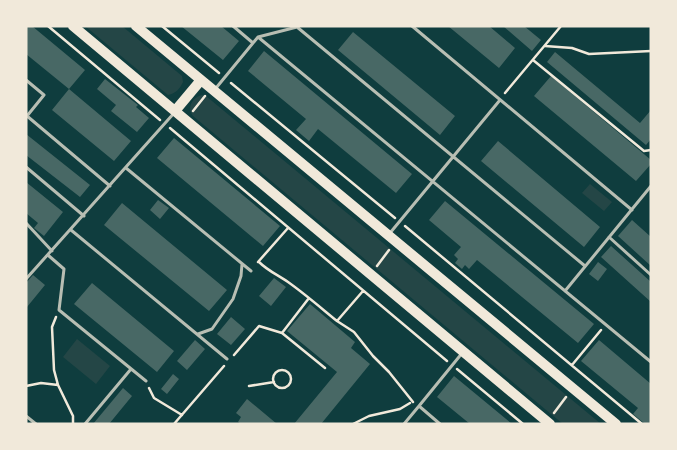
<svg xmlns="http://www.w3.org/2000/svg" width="677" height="450" font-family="Ubuntu,sans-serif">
<rect width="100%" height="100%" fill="#0f3d3e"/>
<!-- green -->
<path fill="#244646" d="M85,26H122L182,76L183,82C179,90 176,93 168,95Z
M202,95L206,96L601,424H563L193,116C186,107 193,97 202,95Z
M590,184L612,202L604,211L582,193Z
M77,339L110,366L96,384L63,357Z"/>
<!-- building -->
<path fill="#486865" d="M26,26H32L85,70L69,89L26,54Z
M181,26H221L239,41L223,60Z
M448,26H489L515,48L499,68Z
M503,26H524L541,40L532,51Z
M353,32L455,116L440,135L338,50Z
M264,51L412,174L396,193L318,129L309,141L296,130L306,119L248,71Z
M555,52L640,123L651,110V139L646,145L547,62Z
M551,76L651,160V164L636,181L534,96Z
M105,79L138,105L136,107L149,118L137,132L111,111L116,105L97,89Z
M69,89L131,141L114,161L52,110Z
M26,134L90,185L80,197L26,155Z
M174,138L280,226L263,246L157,158Z
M498,141L600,227L584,247L481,161Z
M26,182L63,212L44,236L34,228L38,223L26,213Z
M158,200L169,208L160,219L150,210Z
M445,201L594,324L578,343L477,260L469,269L465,265L462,269L455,263L458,259L454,255L461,247L429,220Z
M122,203L227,290L209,311L104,225Z
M632,220L651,237V266L618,236Z
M611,246L651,282V302L601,257Z
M598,262L607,269L598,281L589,274Z
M33,275L45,285L27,307L26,283Z
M274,278L286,287L271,306L259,296Z
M92,283L174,351L157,372L74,304Z
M310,304L355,342L351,348L370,364L321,424H294L337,372L287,331Z
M231,317L245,329L231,345L217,334Z
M195,340L205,349L187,370L177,361Z
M599,340L651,384V424H645L633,414L638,408L581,361Z
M173,374L179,379L167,394L161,389Z
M454,376L512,424H470L437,397Z
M123,388L132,396L109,424H93Z
M247,399L277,424H241L238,422L241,417L236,413Z"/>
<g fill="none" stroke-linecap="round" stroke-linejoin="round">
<!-- path -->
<path stroke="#f1e9da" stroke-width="2.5" d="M48,26L160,120
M162,26L219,73
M545,46L572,48L589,54L651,51
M533,60L644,151L651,150
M231,83L395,218
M505,93L561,26
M193,111L205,96
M170,128L447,361
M405,226L642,424
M258,262L288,228
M259,262C268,271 278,275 288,282C305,294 321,308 337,321L363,291
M377,266L389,250
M309,298L282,333L325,368
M56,317L52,327L54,370L58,385L73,416V424
M337,321L354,332L373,356L389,372L413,402
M234,355L259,326L282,333
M572,365L601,330
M457,369L523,424
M273 379a9 9 0 1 1 18 0a9 9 0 1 1-18 0Z
M26,386L41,383L58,385
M249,386L274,382
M149,388L154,398L182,415
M554,413L566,397
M174,424L224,366
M353,424L369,416L400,409L410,403"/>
<!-- service -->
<path stroke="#b8beb3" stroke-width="3" d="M233,26L253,43
M412,26L632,210
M258,37L651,362
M26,80L44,95L27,116L110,186
M216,88L258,37L297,27L585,266
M26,167L84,216
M126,168L251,271
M26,223L52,251
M71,230L227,359
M390,233L500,100
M609,237L651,275
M49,256L64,269L59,310L146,381
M26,279L175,112
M565,291L651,186
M198,334L212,329L233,299L241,276L242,264
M26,416L36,424
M85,424L131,369
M404,424L419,406
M440,424L419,406L463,352"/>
<!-- secondary -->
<path stroke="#f1e9da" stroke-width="10" d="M73,26L550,424
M136,26L616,424
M175,111L201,80"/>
</g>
<!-- border -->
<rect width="677" height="450" fill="none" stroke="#f1e9da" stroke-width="55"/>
</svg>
